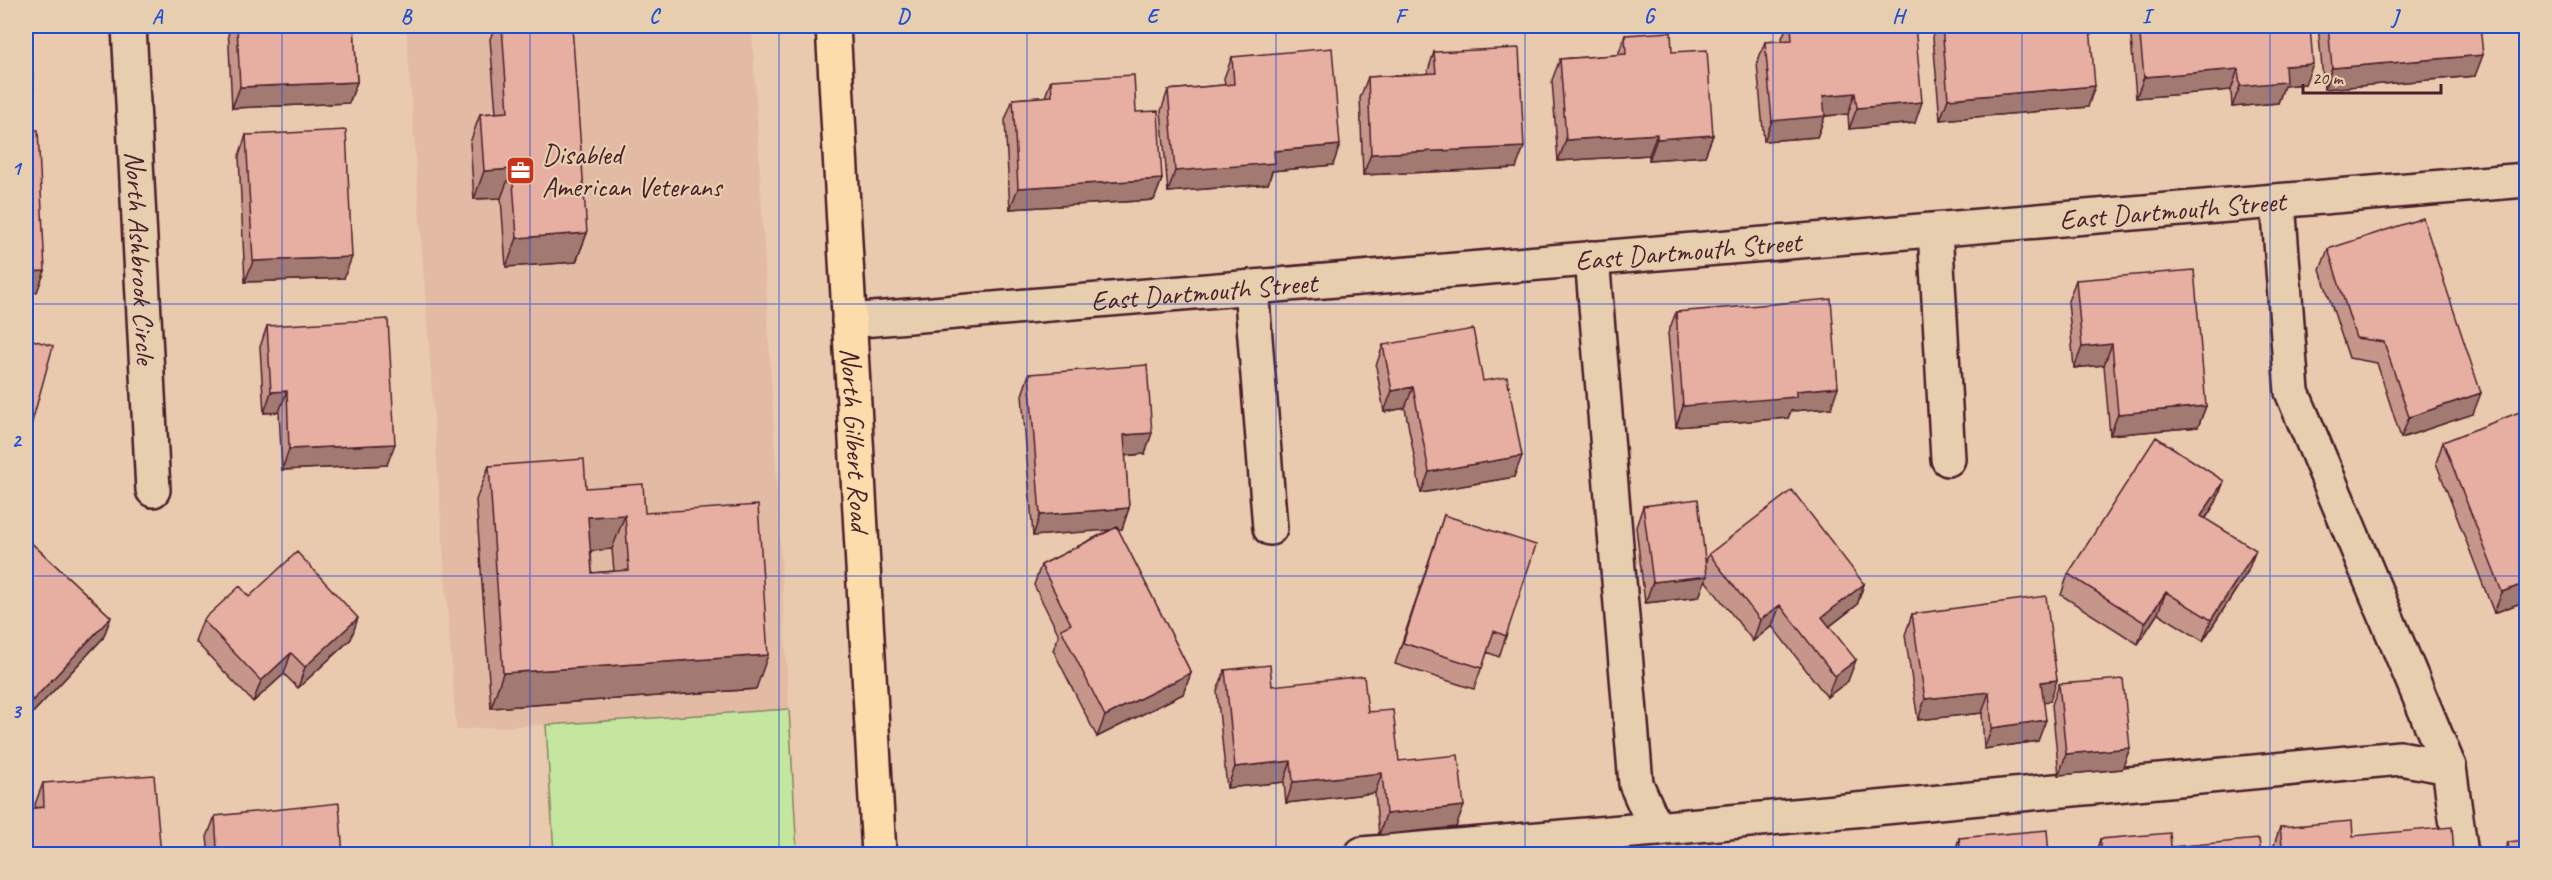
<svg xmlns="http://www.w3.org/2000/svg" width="2552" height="880" font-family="Caveat,sans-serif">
<rect width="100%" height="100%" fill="#eacaae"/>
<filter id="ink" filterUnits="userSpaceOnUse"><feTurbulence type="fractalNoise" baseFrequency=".0167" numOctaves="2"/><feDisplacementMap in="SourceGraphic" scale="12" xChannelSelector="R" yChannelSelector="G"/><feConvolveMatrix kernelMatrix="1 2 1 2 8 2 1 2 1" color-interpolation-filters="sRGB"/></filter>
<g filter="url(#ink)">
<!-- built -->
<path fill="#e3bba5" d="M406,26H752L789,709L456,730Z"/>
<!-- green -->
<path fill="#c4e69f" stroke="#878265" stroke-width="1.5" d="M789,709L797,854H554L546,725Z"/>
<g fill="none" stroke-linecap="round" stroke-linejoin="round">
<defs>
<g id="minor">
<path id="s1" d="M129,26L153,490"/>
<path d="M2278,201L2292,392L2449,767"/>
<path d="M1935,230L1948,459"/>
<path d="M1592,258L1636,784L1656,829L2400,758L2449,767L2461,854"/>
<path d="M1251,287L1270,528"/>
<path id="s2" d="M849,321L2526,180"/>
<path d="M1362,854L1656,829"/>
</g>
<g id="major">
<path id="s3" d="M833,26L879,854"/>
</g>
</defs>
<!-- minor casing -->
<use href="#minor" stroke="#4a1f2b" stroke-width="38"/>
<!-- major casing -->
<use href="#major" stroke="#4a1f2b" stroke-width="38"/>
<!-- minor -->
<use href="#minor" stroke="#e7ceaf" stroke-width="33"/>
<!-- major -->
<use href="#major" stroke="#fddcac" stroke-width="33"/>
</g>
<!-- wall -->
<path fill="#c7968b" stroke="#4a1f2b" stroke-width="1.5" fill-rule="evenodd" d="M228,26H354L357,82L349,103L232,108Z
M495,26H502L587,233L576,262L506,267L501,198L474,199L470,143L480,114L496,113L490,39Z
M1787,26H1915V123L1849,129L1848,114L1825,116L1817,137L1764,141L1757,63L1765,42L1783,41L1782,38Z
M1932,26H2090L2088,107L1940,120Z
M2130,26H2310L2305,84L2284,86L2278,103L2232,107L2231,90L2136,98Z
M2318,26H2480L2475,76L2324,89Z
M1625,35L1672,52L1713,135L1705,156L1649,160V155L1558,161L1552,80L1560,59L1618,55Z
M1434,52L1516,168L1363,175L1360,98L1368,77L1427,74Z
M1232,57L1333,165L1272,171L1268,184L1168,192L1161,111L1168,90L1225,85L1224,78Z
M1051,80L1136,112L1162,179L1154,200L1010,209L1005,120L1013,99L1045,97Z
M246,135L344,278L245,282L239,156Z
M2328,249L2473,414L2401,438L2377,363L2349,358L2320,270Z
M2076,280L2206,406L2198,427L2110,435L2104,365L2074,368L2068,301Z
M1676,312L1831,408L1791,411L1788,418L1676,427L1668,333Z
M267,326L387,465L282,470L279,412L264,413L260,347Z
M1383,345L1483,381L1514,477L1421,493L1405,408L1384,412L1376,366Z
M1029,374L1145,454L1125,456L1129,508L1122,529H1118L1191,673L1183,694L1097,737L1053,650L1059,635L1034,585L1041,565L1112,529L1033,536L1022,395Z
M2443,442L2526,601L2494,613L2436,463Z
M489,466L586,488L645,513L756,689L491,708L476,500ZM612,549L614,571L592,573L591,550Z
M2224,481L2216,502L2206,518L2248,571L2203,641L2158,613L2138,644L2061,595L2068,574Z
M1643,506L1705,563L1709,554L1864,584L1857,605L1829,627L1848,681L1827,697L1772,626L1753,641L1705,580L1699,597L1645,603L1636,527Z
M1444,515L1506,636L1499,657L1487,652L1474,689L1395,664Z
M26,538L111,617L103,638L26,720Z
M249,597L351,639L298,688L284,674L253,702L195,641L203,620Z
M1912,614L2050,701L2043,702L2038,741L1984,749L1982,713L1918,720L1905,635Z
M1225,670L1272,686L1368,712L1399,761L1456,827L1379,835L1375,793L1286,803L1284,782L1227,788L1217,691Z
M2059,684L2130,748L2122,769L2059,775L2052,705Z
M43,783L161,855L36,808L35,804Z
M215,816L343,855H209L207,837Z
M2280,827L2353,836L2454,855H2273V848Z
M1959,838L2049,855H1954Z
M2100,839L2171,847L2261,855H2095Z
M2508,842L2526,855H2503Z"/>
<!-- shaded-wall -->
<path fill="#a27a71" stroke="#4a1f2b" stroke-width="1.5" d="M2483,55L2475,76L2324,89L2332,68Z
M2313,64L2305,84L2284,86L2278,103L2232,107L2240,86L2285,66Z
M2238,69L2231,90L2136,98L2144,77Z
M357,82L349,103L232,108L240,87Z
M2095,86L2088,107L1940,120L1948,99Z
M1855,93L1848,114L1825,116L1817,137L1764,141L1772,121L1823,96Z
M1922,102L1915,123L1849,129L1857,108Z
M35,108L27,129H26V109Z
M1657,134L1649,155L1558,161L1566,140Z
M1713,135L1705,156L1649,160L1657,139Z
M1340,145L1333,165L1272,171L1268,184L1168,192L1175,171L1274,151Z
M1524,147L1516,168L1363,175L1371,154Z
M512,169L501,198L474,199L484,171Z
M1162,179L1154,200L1010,209L1018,188Z
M587,233L576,262L506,267L517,238Z
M352,257L344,278L245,282L253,261Z
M45,271L37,292L26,293V272Z
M2112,344L2104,365L2074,368L2082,347Z
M1413,387L1405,408L1384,412L1392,391Z
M1838,387L1831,408L1791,411L1788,418L1676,427L1683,406L1796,391Z
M287,391L279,412L264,413L271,392Z
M2481,393L2473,414L2401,438L2409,417Z
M2206,406L2198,427L2110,435L2118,414Z
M1152,433L1145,454L1116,456L1124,435Z
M395,444L387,465L282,470L289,449Z
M1522,456L1514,477L1421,493L1429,472Z
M2224,481L2216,502L2194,537L2201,516Z
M1129,508L1122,529L1033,536L1040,515Z
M625,515L612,549L576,552L588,517Z
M2256,550L2248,571L2203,641L2211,620Z
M1707,576L1699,597L1645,603L1653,582Z
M2526,583V601L2494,613L2502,592Z
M1864,584L1857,605L1814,638L1822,617Z
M2166,592L2158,613L2138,644L2145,623Z
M1780,605L1772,626L1753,641L1760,620Z
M111,617L103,638L26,720L33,700Z
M358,618L351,639L298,688L305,667Z
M291,653L284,674L253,702L261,681Z
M768,655L756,689L491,708L503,673Z
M1856,660L1848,681L1827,697L1835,676Z
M1191,673L1183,694L1097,737L1105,716Z
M2057,680L2050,701L2033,703L2041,682Z
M1989,692L1982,713L1918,720L1925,699Z
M2046,720L2038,741L1984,749L1992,728Z
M2130,748L2122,769L2059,775L2066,754Z
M1291,761L1284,782L1227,788L1235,767Z
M1382,773L1375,793L1286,803L1293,782Z
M1464,806L1456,827L1379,835L1386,814Z
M217,848H222L219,855H215Z"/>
<!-- building -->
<path fill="#e7afa2" stroke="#4a1f2b" stroke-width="1.5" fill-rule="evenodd" d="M26,26H29L35,108L26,109Z
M237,26H354L357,82L240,87Z
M502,26H572L587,233L517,238L512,169L484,171L480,114L508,112Z
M1791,26H1915L1922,102L1857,108L1855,93L1823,96L1825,116L1772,121L1765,42L1792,40Z
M1942,26H2090L2095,86L1948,99Z
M2139,26H2310L2313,64L2285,66L2286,82L2240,86L2238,69L2144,77Z
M2328,26H2480L2483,55L2332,68Z
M1671,32L1672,52L1707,50L1713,135L1657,139V134L1566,140L1560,59L1626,54L1625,35Z
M1332,48L1340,145L1274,151L1275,163L1175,171L1168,90L1234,84L1232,57Z
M1519,48L1524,147L1371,154L1368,77L1436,73L1434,52Z
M1134,75L1136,112L1158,111L1162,179L1018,188L1013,99L1052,96L1051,80Z
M26,130H38L45,271L26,272Z
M346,130L352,257L253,261L246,135Z
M2423,218L2481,393L2409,417L2384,342L2356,338L2328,249Z
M2194,270L2206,406L2118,414L2112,344L2082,347L2076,280Z
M1831,299L1838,387L1796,391V397L1683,406L1676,312Z
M388,319L395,444L289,449L287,391L271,392L267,326Z
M1473,329L1483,381L1507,377L1522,456L1429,472L1413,387L1392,391L1383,345Z
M26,338L53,346L26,444Z
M1147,365L1152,433L1124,435L1129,508L1040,515L1029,374Z
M2522,411L2526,424V583L2502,592L2443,442Z
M2156,437L2224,481L2201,516L2256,550L2211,620L2166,592L2145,623L2068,574Z
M584,459L586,488L643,484L645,513L758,505L768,655L503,673L489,466ZM625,515L629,570L592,573L588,517Z
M1792,490L1864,584L1822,617L1856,660L1835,676L1780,605L1760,620L1709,554Z
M1698,499L1707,576L1653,582L1643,506Z
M1444,515L1536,545L1506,636L1494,631L1482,668L1403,643Z
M1117,527L1191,673L1105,716L1061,629L1071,624L1041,565Z
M26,538L111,617L33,700L26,693Z
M297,552L358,618L305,667L291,653L261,681L203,620L240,586L249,597Z
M2046,596L2057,680L2041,682L2046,720L1992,728L1989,692L1925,699L1912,614Z
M1270,665L1272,686L1364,676L1368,712L1393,710L1399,761L1458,755L1464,806L1386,814L1382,773L1293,782L1291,761L1235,767L1225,670Z
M2123,679L2130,748L2066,754L2059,684Z
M154,775L161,855H26V809L44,807L43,783Z
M339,803L343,855H223L222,848H217L215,816Z
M2352,821L2353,836L2452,827L2454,855H2283L2280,827Z
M2047,830L2049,855H1961L1959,838Z
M2170,833L2171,847L2259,839L2261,855H2102L2100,839Z
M2526,840V855H2509L2508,842Z"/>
</g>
<!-- grid -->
<path fill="none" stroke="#1d4ed8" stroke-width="1.5" stroke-opacity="0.55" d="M282,26V854M530,26V854M779,26V854M1027,26V854M1276,26V854M1525,26V854M1773,26V854M2022,26V854M2270,26V854M26,304H2526M26,576H2526"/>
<!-- icons -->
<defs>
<symbol id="office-square" viewBox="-11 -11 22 22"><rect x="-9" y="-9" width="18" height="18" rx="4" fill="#c8321e" stroke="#e7ceaf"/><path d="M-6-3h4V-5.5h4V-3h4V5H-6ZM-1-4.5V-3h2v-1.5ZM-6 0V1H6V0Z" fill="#fff"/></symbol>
</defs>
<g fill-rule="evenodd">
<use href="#office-square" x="504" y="154" width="33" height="33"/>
</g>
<g text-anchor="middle" stroke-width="4.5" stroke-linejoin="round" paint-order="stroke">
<!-- poi labels -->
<g font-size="28" fill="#4a1f2b" stroke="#e7ceaf" text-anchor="start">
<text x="542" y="164">Disabled<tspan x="542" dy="32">American Veterans</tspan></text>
</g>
<!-- street labels -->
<g font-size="28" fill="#4a1f2b" stroke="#e7ceaf">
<text dy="10" stroke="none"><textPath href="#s2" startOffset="1328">East Dartmouth Street</textPath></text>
<text dy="10" stroke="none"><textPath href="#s2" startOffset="842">East Dartmouth Street</textPath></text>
<text dy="10" stroke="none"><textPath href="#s1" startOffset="232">North Ashbrook Circle</textPath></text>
<text dy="10" stroke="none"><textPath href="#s2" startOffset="356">East Dartmouth Street</textPath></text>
<text dy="10" stroke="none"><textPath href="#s3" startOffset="414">North Gilbert Road</textPath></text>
</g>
</g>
<!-- margin -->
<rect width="2552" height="880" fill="none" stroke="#e7ceaf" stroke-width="66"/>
<!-- scale -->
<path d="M2303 84v9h138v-9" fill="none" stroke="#4a1f2b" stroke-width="3"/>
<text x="2312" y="84" font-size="18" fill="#4a1f2b" stroke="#e7ceaf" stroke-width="4.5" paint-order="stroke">20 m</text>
<rect x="33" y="33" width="2486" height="814" fill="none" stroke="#1d4ed8" stroke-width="2"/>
<g font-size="20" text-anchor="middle" font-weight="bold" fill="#1d4ed8">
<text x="157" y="23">A</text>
<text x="406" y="23">B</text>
<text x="654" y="23">C</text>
<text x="903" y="23">D</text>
<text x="1152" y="23">E</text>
<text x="1400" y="23">F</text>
<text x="1649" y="23">G</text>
<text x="1898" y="23">H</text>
<text x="2146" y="23">I</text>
<text x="2395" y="23">J</text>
<text x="16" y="175">1</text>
<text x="16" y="447">2</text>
<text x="16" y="718">3</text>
</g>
</svg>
